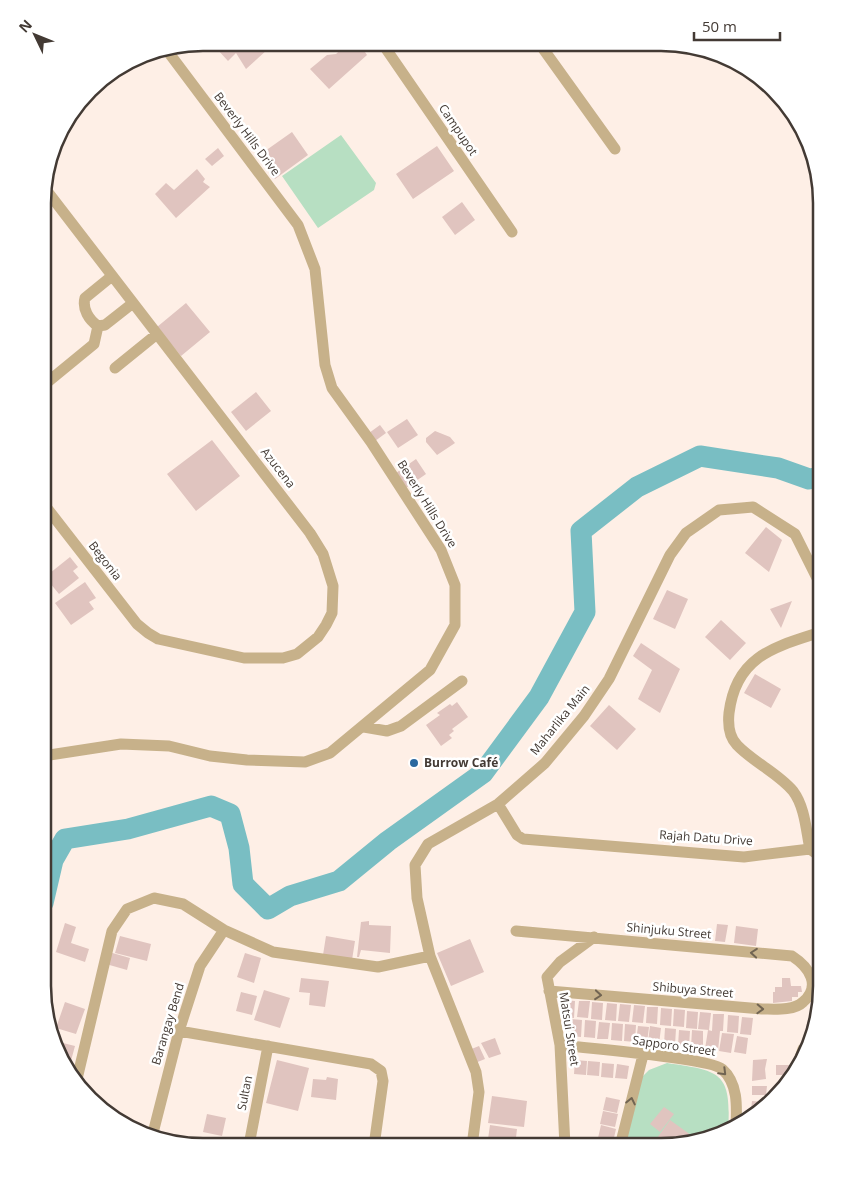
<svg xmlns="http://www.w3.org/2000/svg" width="864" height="1189" font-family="'Open Sans',sans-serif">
<rect width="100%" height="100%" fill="#feefe6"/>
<!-- green -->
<path fill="#b7dfc2" d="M341,135L376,183L374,190L318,228L282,176Z
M667,1063C720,1071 732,1071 728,1131L661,1146H625L642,1077L649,1070Z"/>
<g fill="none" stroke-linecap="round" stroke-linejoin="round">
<!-- river -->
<path stroke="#79bec3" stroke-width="21" d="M43,903L53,860L65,839L128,829L211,806L230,814L239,848L243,884L268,909L290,896L339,881L388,841L483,773L539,697L585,612L581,531L637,487L700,456L778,468L809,479L821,477"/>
</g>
<!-- building -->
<path fill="#e0c4bf" d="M226,43H264L268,49L246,69L236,53L228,61L217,49Z
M348,43H359L367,55L329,89L310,69L327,55L336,54Z
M292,132L308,155L275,179L258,156Z
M437,146L454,171L413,199L396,174Z
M218,148L224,156L212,166L205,159Z
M197,169L205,179L203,182L210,187L176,218L155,194L166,183L174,190Z
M462,202L475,220L455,235L442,217Z
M186,303L210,332L181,356L157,327Z
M256,392L271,411L246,431L231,412Z
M407,419L418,435L398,448L387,432Z
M380,425L386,433L375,441L369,433Z
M435,431L450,437L455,443L437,455L426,442V438Z
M212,440L240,476L196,511L167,474Z
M416,459L426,474L406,488L396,473Z
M441,519L450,533L442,538L433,524Z
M766,527L782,540L769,572L745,553Z
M70,557L78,567L73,571L79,578L59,594L45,577Z
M85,582L96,598L89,602L94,609L71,625L55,603Z
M667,590L688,599L675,629L653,619Z
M792,601L781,628L770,609Z
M721,620L746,643L730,660L705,637Z
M641,643L680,669L660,713L638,699L652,670L633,656Z
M755,674L781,689L771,708L744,693Z
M457,702L468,717L452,729L454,731L449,735L452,738L441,746L426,725L440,715L437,713L450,704L452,706Z
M609,705L636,729L617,750L590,726Z
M369,921V925L391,926L390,953L361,950L359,957H357L361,922Z
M65,923L76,927L71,943L89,949L85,962L56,952Z
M717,924L728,925L725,942L715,941Z
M736,926L758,929L756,946L734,943Z
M120,936L151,944L147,961L115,953Z
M326,936L355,941L352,960L323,955Z
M470,939L484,972L451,986L437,953Z
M109,952L130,958L127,970L106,964Z
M245,953L261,958L254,983L237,977Z
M301,978L329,981L325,1007L309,1005L310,993L299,992Z
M782,978H790L791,986H801L802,992H798V997H792V1001L773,1003V992H775V987H782Z
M264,990L290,998L280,1028L254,1020Z
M241,992L257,996L252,1015L236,1011Z
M564,1000L575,1001L574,1018L563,1017Z
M579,1001H590L588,1018L577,1017Z
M65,1002L85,1009L76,1034L56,1028Z
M592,1002L603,1003L602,1020L591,1019Z
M607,1003L617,1004L616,1021L605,1020Z
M620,1004L631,1005L629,1022L618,1021Z
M634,1005L645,1006L643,1023L632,1022Z
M647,1007H658L657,1024L646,1023Z
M661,1008L672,1009L671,1026L660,1025Z
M674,1009L685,1010L684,1027L673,1026Z
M687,1011L698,1012L697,1029L686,1028Z
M700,1012L711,1013L709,1030L698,1029Z
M713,1014H724L723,1031H720L718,1051L705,1049L708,1030L712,1031Z
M728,1015L739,1016L738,1033L727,1032Z
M742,1017L753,1018L751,1035L740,1034Z
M571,1019L582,1020L581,1037L570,1036Z
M585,1020L596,1021L595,1038L584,1037Z
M599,1022L610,1023L608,1039H597Z
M612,1023L623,1024L622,1041L611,1040Z
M625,1024L636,1025L635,1042L624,1041Z
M638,1026L649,1027L647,1043L636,1042Z
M650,1026L661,1028L659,1044L648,1042Z
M665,1028L676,1029L675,1045L664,1044Z
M679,1030L690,1031L689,1047L678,1046Z
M692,1030L703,1031V1047H691Z
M722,1033L734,1034L731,1053L719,1051Z
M737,1036L748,1038L746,1054L734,1052Z
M495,1038L501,1054L489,1058L481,1043Z
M55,1041L75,1046L69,1068L59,1056Z
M479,1046L485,1059L475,1063L469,1050Z
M767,1059L765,1069L766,1079L752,1081L753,1060Z
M277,1060L309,1068L298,1111L266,1103Z
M575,1060L587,1061L586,1075L574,1074Z
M588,1061L600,1062L599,1076L587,1075Z
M602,1063L614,1064L613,1078L601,1077Z
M617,1064L629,1066L627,1079L615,1078Z
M776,1065H790L789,1075H776Z
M327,1077L338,1079L336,1100L311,1097L313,1079L326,1080Z
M778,1081H787L778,1090Z
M752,1086H767L766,1095H752Z
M492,1096L527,1101L524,1127L488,1123Z
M606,1097L620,1100L617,1113L603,1110Z
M752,1101L763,1102L754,1110H751Z
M664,1107L674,1114L660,1132L650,1124Z
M603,1111L618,1114L615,1127L600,1124Z
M207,1114L226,1118L222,1136L203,1132Z
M670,1120L695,1138L655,1146L652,1145Z
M490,1125L517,1129L515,1146H487Z
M601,1125L616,1129L613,1142L598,1138Z"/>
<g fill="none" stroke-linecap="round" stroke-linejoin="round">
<!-- minor -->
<path stroke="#c7b18a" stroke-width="11" d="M382,43L512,232
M539,43L615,149
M112,276L85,298C82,309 89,320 98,326L105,325L133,303
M115,368L157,334
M44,385L94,344L98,326
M43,503L137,624L148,633L158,639L244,658H283L297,654L318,637L326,625L332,613L333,586L323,554L310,533L44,187
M364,727L387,731L401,726L462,681
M43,756L121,744L169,746L210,756L247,760L305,762L330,753L430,670L455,625V585L441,550L371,442L332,388L325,365L315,269L298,225L166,49
M498,804L517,835L523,839L744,857L810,849C806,830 805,807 793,791C778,773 753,762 737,745C729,737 728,723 729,713C736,656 774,647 821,632
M810,849L821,857
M516,931L792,956C809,967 822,986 803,1002C794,1011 774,1009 762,1009L549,991
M179,1031L371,1064L381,1071L383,1081L374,1146
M560,1045C585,1048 710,1058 722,1069C738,1083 737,1106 736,1126
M797,1066L803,1049
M77,1079L112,931L127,909L154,898L183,904L224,930L273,952L378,967L430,956
M153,1133L179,1031L200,966L224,930
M249,1145L268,1046
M472,1146L479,1092L476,1072L430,956L417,898L415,865L428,844L498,804L545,763L584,716L609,679L670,555L686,533L719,510L753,507L795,534L821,586
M565,1146L560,1045L547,977L560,962L594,937
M620,1146L643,1055"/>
</g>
<!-- one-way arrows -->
<defs><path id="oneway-chevron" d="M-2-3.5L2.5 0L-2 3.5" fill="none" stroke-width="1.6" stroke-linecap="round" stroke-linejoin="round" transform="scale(1.25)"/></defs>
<g stroke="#716452">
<use href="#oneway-chevron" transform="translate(754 953) rotate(-175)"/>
<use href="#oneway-chevron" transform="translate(598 995) rotate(5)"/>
<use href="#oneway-chevron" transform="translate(760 1009) rotate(2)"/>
<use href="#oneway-chevron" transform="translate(723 1072) rotate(45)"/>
<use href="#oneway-chevron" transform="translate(631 1101) rotate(-78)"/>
</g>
<!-- markers -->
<circle fill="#2a689f" stroke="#fff" stroke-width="2" cx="414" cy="763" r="5"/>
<g text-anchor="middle" stroke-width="5" stroke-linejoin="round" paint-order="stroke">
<!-- street labels -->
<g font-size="12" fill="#433a34" stroke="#fff">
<text transform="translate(458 130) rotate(56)" y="4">Campupot</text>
<text transform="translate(247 134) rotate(53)" y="4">Beverly Hills Drive</text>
<text transform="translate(278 468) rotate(52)" y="4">Azucena</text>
<text transform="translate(427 504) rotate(58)" y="4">Beverly Hills Drive</text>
<text transform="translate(105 561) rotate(52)" y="4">Begonia</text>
<text transform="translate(560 720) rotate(-51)" y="4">Maharlika Main</text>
<text transform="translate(706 838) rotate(4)" y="4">Rajah Datu Drive</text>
<text transform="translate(669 931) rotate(5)" y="4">Shinjuku Street</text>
<text transform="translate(693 990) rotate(5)" y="4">Shibuya Street</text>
<text transform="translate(168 1024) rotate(-73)" y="4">Barangay Bend</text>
<text transform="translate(569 1029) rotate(81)" y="4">Matsui Street</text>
<text transform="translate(674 1046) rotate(8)" y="4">Sapporo Street</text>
<text transform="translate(245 1093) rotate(-79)" y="4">Sultan</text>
</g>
<!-- poi labels -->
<g font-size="12" font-weight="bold" fill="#433a34" stroke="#fff" text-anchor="start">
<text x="424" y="767">Burrow Café</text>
</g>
</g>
<!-- crop -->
<path d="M0 0H864V1189H0ZM203 51H661A152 152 0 0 1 813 203V986A152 152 0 0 1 661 1138H203A152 152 0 0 1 51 986V203A152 152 0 0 1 203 51Z" fill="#fff" fill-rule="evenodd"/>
<path fill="none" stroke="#433a34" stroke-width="2.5" d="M203 51H661A152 152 0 0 1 813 203V986A152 152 0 0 1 661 1138H203A152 152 0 0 1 51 986V203A152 152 0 0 1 203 51Z"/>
<!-- north arrow -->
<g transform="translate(35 35) rotate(313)" stroke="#ffffff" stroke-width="4" paint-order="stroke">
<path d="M0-4L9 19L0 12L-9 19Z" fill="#433a34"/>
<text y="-8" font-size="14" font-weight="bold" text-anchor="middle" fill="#433a34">N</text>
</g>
<!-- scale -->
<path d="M694 32v8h86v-8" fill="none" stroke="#433a34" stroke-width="2.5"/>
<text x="702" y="32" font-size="15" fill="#433a34" stroke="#ffffff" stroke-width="4" paint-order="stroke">50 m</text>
</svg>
